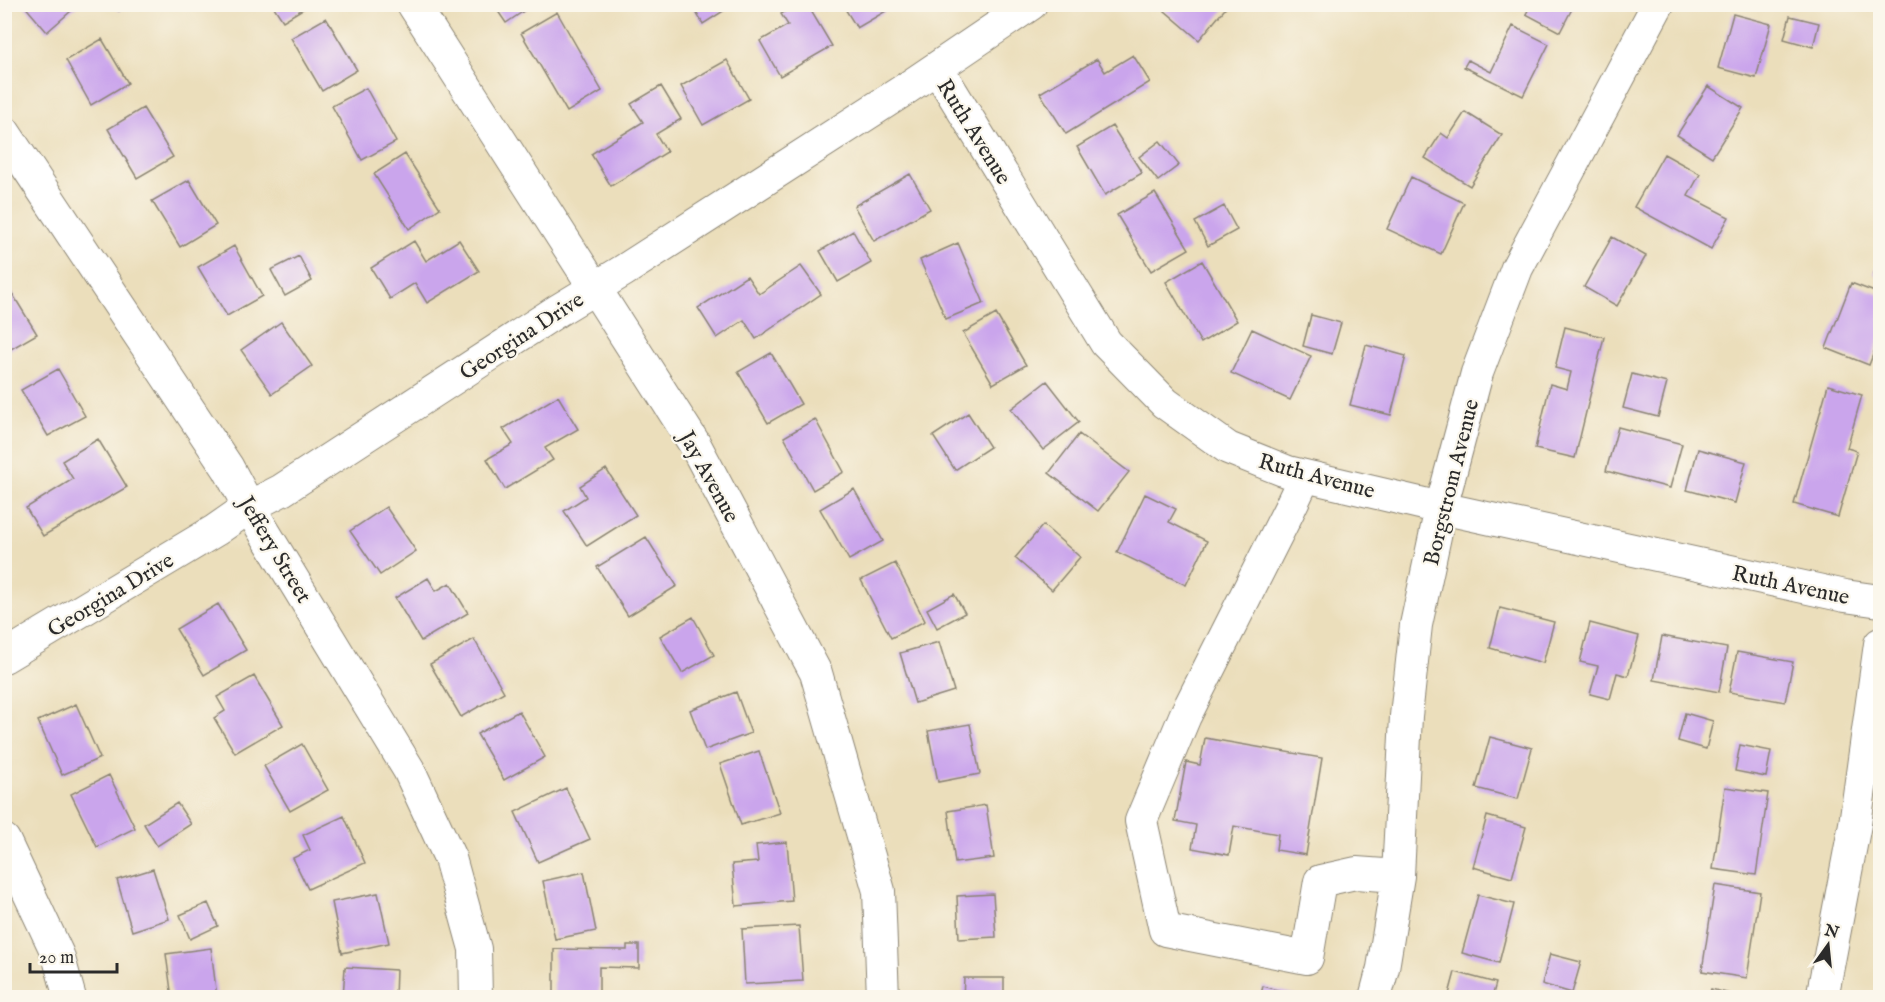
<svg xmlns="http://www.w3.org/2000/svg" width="1885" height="1002" font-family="'IM FELL English',serif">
<rect width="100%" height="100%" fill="#fbf7ec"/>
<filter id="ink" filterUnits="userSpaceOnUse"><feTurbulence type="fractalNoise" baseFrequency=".0167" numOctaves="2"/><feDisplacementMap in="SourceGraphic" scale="12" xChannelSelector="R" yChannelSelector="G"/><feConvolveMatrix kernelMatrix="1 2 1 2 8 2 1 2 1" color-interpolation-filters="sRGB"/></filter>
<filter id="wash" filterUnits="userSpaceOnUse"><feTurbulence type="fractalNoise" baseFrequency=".008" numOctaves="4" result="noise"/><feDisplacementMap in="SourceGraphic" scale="24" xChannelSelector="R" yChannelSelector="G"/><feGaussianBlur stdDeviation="1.35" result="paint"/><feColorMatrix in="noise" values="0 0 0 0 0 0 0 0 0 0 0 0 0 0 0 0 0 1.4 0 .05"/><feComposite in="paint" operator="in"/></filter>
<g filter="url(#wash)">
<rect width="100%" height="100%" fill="#ebdebb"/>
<g id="blocks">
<!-- building -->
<path fill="#caa5ec" d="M23,4H79L47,32Z
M109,4H124L119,11Z
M272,4H311L283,21Z
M493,4H534L506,23Z
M691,4H722L725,10L703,24Z
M797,4H807L832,46L780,76L760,41L788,25L781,14Z
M842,4H898L857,28Z
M1168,4H1229L1199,40L1164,10Z
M1531,5H1574L1560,32L1526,14Z
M557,12L602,91L567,112L521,33Z
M1733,14L1771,24L1756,78L1718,68Z
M1790,16L1819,23L1813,47L1784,39Z
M326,18L357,70L322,91L291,38Z
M1513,26L1549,44L1523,96L1464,67L1468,60L1491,72Z
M102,39L128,83L91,105L66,60Z
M1133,55L1150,82L1066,134L1040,93L1097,59L1105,72Z
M727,60L749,99L703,125L681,86Z
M661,86L681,119L656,134L667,152L611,186L591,154L643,122L631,104Z
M1708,86L1743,108L1712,157L1677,135Z
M366,88L396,142L362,160L332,106Z
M143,108L173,157L137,178L108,129Z
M1465,112L1502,135L1470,186L1425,158L1441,133L1448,138Z
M1112,126L1142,173L1105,195L1077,147Z
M1160,141L1179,165L1158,181L1139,157Z
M405,154L440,208L409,229L374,174Z
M1664,154L1700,174L1688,196L1729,217L1711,249L1634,207Z
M910,174L930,209L874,241L854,206Z
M1411,177L1464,203L1441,254L1387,229Z
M189,180L216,225L180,247L152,201Z
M1155,193L1189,249L1151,271L1117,215Z
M1224,206L1237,230L1208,246L1195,222Z
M853,231L871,263L838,282L820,251Z
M1612,237L1646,256L1617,306L1584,287Z
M459,240L479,271L427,303L415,283L390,299L371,268L414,241L426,261Z
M958,243L984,303L946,319L920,260Z
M234,246L262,296L227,316L198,267Z
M299,256L312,281L285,296L271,270Z
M1880,257V276L1874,274Z
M1202,261L1237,321L1201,343L1166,282Z
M801,266L821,294L756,339L744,320L717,338L698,308L747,276L759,294Z
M1851,283L1880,294V337L1869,365L1826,348Z
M7,285L37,334L4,353V286Z
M996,314L1026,365L993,384L963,333Z
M1311,315L1341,323L1332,354L1303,346Z
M281,322L312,366L272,394L241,350Z
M1565,327L1604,337L1575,458L1535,449L1550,384L1567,389L1571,372L1555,368Z
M1252,329L1311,356L1290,400L1231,373Z
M1366,345L1406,356L1391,415L1350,405Z
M771,353L801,404L768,423L738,372Z
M58,369L85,416L48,436L21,390Z
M1632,374L1667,383L1658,417L1623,408Z
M1047,381L1079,422L1043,450L1011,409Z
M1828,385L1862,395L1847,448L1857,451L1838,517L1794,504Z
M558,396L578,429L545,448L553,460L505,489L487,459L513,444L503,429Z
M968,413L990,447L955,470L933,436Z
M815,419L844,472L813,490L784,437Z
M1618,427L1682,444L1670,488L1606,471Z
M1079,434L1129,472L1098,511L1049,473Z
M98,439L127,487L43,536L26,508L73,479L62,461Z
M1698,449L1746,462L1735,503L1687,490Z
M606,469L636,515L587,546L564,511L586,497L580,486Z
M854,489L883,541L849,560L820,509Z
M1145,494L1176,509L1169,522L1207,541L1186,585L1117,552Z
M386,507L416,551L380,575L350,531Z
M1043,525L1080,557L1052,590L1015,558Z
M646,537L677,586L628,616L597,567Z
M895,563L925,621L891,638L861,580Z
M428,578L436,591L450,583L468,613L421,641L395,598Z
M954,594L965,613L937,628L927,609Z
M218,604L246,650L204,675L176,629Z
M1500,608L1554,622L1543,663L1490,648Z
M693,617L714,655L682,673L660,636Z
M1590,623L1639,636L1628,676L1617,673L1610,699L1590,694L1598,666L1580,662Z
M1662,636L1727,648L1719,692L1654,680Z
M474,639L504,692L461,717L430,664Z
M939,642L954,691L915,703L900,653Z
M1737,652L1793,662L1785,702L1729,692Z
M254,676L283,725L235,753L214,718L225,711L217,697Z
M736,692L751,733L705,750L690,710Z
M76,704L100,758L62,775L38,721Z
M519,711L545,757L504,780L477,734Z
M1685,713L1713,721L1706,749L1678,741Z
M970,724L980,774L938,782L928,731Z
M1490,737L1532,748L1518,799L1476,788Z
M1205,738L1322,758L1306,855L1276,850L1278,834L1234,826L1229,855L1192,848L1196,825L1175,821L1186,762L1200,765Z
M302,744L328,790L290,811L264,766Z
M1740,745L1771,751L1766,777L1735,771Z
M759,751L780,813L741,825L720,764Z
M109,775L135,828L97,847L71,794Z
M1725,787L1768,793L1756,875L1713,869Z
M566,788L590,839L538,862L515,812Z
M177,803L191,824L157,846L144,824Z
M986,805L994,858L955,863L948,811Z
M344,816L365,863L308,889L293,858L310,850L303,835Z
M1487,816L1526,827L1512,878L1473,867Z
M787,842L792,901L736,906L732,864L758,862L756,845Z
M153,869L169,919L132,931L117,880Z
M584,872L596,931L555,939L543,881Z
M1715,885L1760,892L1747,978L1702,971Z
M378,893L389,943L342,953L332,902Z
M993,894L996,937L959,939L957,896Z
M1478,895L1514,904L1499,963L1462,953Z
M208,903L218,926L190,939L180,915Z
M799,926L803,981L745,984L742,929Z
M627,945H639V968L599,967V998H554V949L627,950Z
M211,948L217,998H172L166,954Z
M1550,954L1581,962L1572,993L1542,984Z
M345,967L396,970L395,998H343Z
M1455,972L1496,983L1492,998H1448Z
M964,978H1004V998H963Z
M1263,986L1302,997L1301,998H1260Z
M1711,989L1742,997V998H1708Z
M754,994V998H720V995Z"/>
</g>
</g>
<g filter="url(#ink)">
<use href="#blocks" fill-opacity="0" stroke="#8b8473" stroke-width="1.5"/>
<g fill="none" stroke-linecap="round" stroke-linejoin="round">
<defs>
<path id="minor" d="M413,4L694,443L816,673L879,891L883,998
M937,68L1106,343L1165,403L1228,448L1288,472L1441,508L1845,596L1880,601
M4,132L228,468L249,507L409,770L450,858L475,949L476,998
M1305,476L1288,512L1185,716L1141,821L1165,930L1307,958L1320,881L1356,873L1398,876
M4,657L216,530L249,507L282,490L557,311L623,271L901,92L1031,4
M4,840L58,955L70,998
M1375,998L1383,968L1398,876L1406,716L1416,625L1441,508L1477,373L1517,268L1658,4
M1822,998L1855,824L1880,644"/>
</defs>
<!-- minor casing -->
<use href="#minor" stroke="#8b8473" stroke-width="34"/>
<!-- minor -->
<use href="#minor" stroke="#fff" stroke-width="32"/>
</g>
</g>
<g text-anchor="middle" stroke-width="4.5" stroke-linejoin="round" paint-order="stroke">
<!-- street labels -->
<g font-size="22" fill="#2b2b2b" stroke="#fbf7ec">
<text transform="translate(975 131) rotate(58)" y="8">Ruth Avenue</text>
<text transform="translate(521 335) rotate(-33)" y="8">Georgina Drive</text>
<text transform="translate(1317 475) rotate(15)" y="8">Ruth Avenue</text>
<text transform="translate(710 476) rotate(61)" y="8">Jay Avenue</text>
<text transform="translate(1450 482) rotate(-76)" y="8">Borgstrom Avenue</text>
<text transform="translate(276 549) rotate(59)" y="8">Jeffery Street</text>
<text transform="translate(1791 584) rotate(12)" y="8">Ruth Avenue</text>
<text transform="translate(110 594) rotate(-31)" y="8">Georgina Drive</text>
</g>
</g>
<!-- margin -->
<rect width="1885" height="1002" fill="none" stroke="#fbf7ec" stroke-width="24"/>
<!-- north arrow -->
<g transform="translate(1828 945) rotate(15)" stroke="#fbf7ec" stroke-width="4.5" paint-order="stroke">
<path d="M0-4.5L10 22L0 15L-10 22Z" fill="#2b2b2b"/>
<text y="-9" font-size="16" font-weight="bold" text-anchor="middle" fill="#2b2b2b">N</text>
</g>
<!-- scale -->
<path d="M30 963v9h87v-9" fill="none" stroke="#2b2b2b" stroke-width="3"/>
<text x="39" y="963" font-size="18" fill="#2b2b2b" stroke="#fbf7ec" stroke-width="4.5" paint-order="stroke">20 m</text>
</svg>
